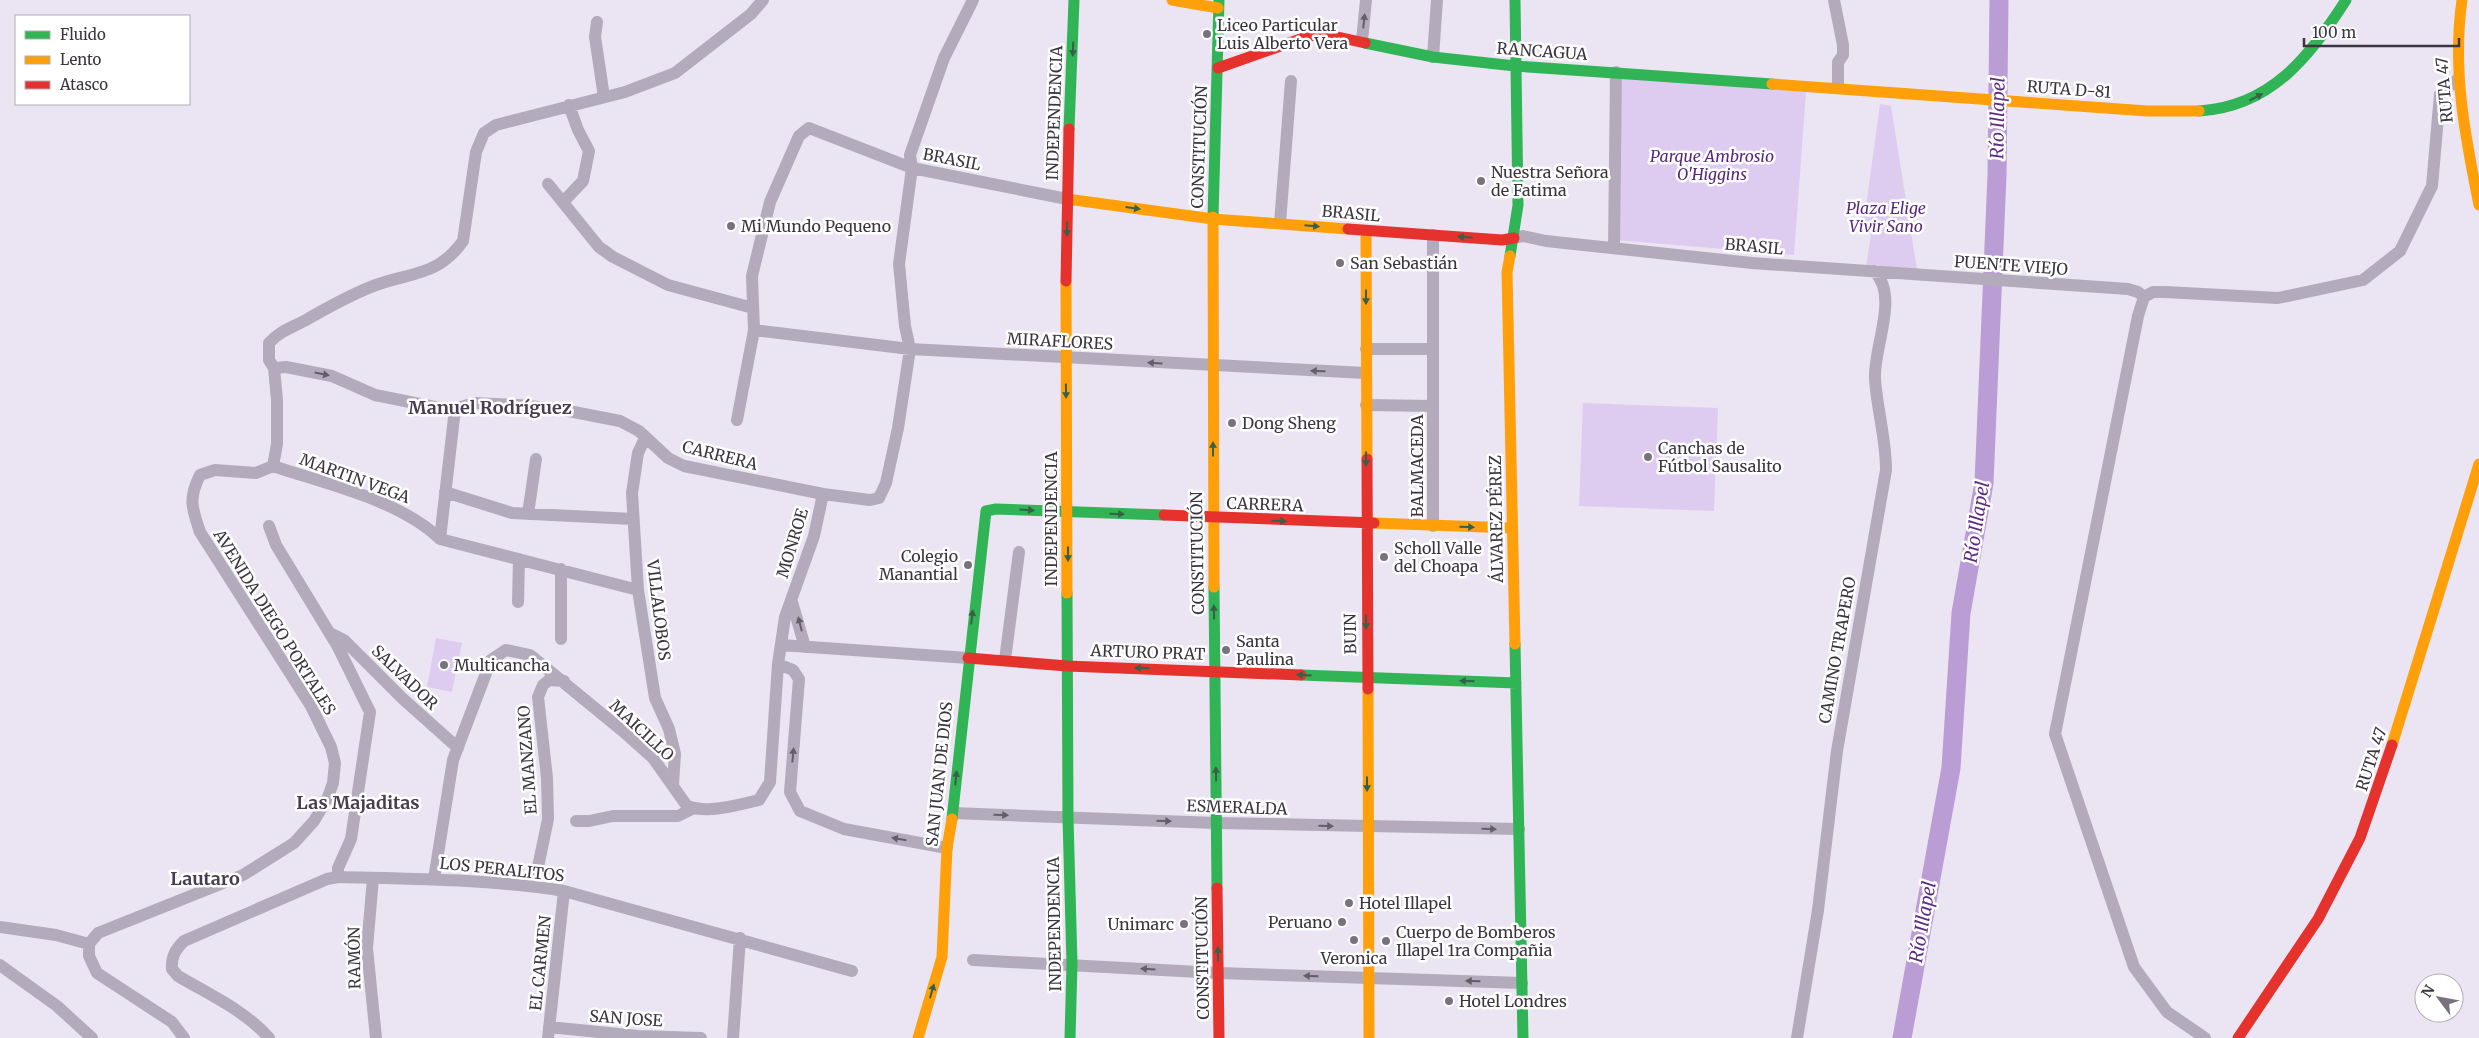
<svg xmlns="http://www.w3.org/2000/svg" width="2479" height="1038" font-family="Merriweather,serif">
<rect width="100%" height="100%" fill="#ebe4f2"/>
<!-- green -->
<path fill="#ddccef" d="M1622,75L1806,92L1794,255L1616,240Z
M1880,104L1891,106L1917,270L1866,267L1871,234L1855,227L1866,207Z
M1583,403L1718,408L1714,511L1579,506Z
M436,638L462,643L452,692L427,687Z"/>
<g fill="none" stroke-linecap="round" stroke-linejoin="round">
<!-- river -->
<path stroke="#ba9dd5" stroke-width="19" d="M1902,1038L1951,768L1961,613L1984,483L1997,175L1999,0"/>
<!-- street -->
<path stroke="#b3abbb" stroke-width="12" d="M1834,0L1843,45V55L1838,62V88
M597,22L595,37L604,97
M1362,41L1366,0
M1433,57L1437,0
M548,184L599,247L613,257L668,285L753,308
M563,202L583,181L589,151L578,130L569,105
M1280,223L1291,81
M1433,235V526
M1514,238L1523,236L1546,241L1752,263L2128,289L2138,292L2144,297L2153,292H2165L2278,298L2363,280L2400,251L2432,186L2440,94L2457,80
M1614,248L1616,72
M2144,297L2138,316L2055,734L2134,967L2167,1012L2205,1038
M754,330L910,349L1366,373
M1366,349H1433
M274,368L286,367L332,376L375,395L435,407L455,409L474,403L518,405L558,409L620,421L639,431L668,458L684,466L823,494L870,500L879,498L886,483L898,428L910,349L905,326L899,264L912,168L910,155L944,58L973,0
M1366,405L1433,406
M737,420L754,330L752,276L770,202L799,136L809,128L912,168L1067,199
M645,438L638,453L632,493L638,590L655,698L669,729L675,754L673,784
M273,466L277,444V400L274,368L269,360V343C280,331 289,329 304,321C327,308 351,294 376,285C412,272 438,276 463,241L476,152L484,133L496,125L625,92L675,73L751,14L763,0
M445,492L512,513L633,519
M528,514L536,459
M269,526L276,545L338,647L370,712L351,839L338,868V877
M440,539L455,409
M561,569V639
M518,602L519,559
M792,602L805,647
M330,633L344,640L402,698L458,748
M781,645L968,658
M1005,660L1019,552
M778,664L793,670L799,679L790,792L800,811L844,829L947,848
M953,813L1216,823L1519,829
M576,821H589L613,816H678L694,808
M373,878L367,948L376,1038
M434,879L453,760L491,660L506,650L530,655L624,732L653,758L687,806C709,814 737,805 759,800L770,782L778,664L785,617L814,536L823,494
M534,886L548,819L547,778L538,697L543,685L549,680L564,681
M0,927L56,935L89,944
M973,960L1218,973L1522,983
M0,965L57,1006L92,1038
M549,1027L638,1036L701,1038
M184,1038L172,1022L97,973L89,956V944L98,933L243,875L294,843L314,821L328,797L333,783L335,763L331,747L311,706L200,532C192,508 188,499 200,475L215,470L256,473L273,466C326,484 400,500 440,539L638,590
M269,1038C246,1011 208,994 178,976L172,969C171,957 175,950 184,941L327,879L338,877C414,879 489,879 564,891L852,971
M548,1038L564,891
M733,1038L740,938
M1797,1038L1818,910L1837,751L1886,470C1886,438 1877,410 1875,379C1873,347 1900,296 1874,271"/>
<!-- fast -->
<path stroke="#30b455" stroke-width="11" d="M1365,43L1433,57L1515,66L1772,84
M2199,111C2271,107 2310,56 2346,0
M1069,129L1074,0
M1213,217L1219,0
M1510,256L1518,205L1515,0
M1214,587L1217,888
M1067,593L1068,818L1072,964L1070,1038
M1515,644L1523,1038
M1301,675L1516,683
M952,819L986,511L996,509L1164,515"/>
<!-- slow -->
<path stroke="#ff9f0a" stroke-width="11" d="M1172,0L1218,8
M2462,0C2452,70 2465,136 2479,205
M1772,84L2147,111H2199
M1067,199L1213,219L1348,229
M1213,217L1214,587
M1366,231L1367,459
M1510,256L1507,272L1515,644
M1066,281L1067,593
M1374,523L1512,528
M1368,689L1369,1038
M2392,745L2479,464
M918,1038L942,957L947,848L952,819"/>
<!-- jam -->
<path stroke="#e5322d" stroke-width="11" d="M1218,68L1309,36L1324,34L1365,43
M1348,229L1502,240L1514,238
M1066,281L1069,129
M1367,459L1368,689
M1164,515L1374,523
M968,658L1067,666L1301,675
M1217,888L1219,1038
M2238,1038L2318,919L2360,838L2392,745"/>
</g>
<!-- one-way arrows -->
<defs><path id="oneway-solid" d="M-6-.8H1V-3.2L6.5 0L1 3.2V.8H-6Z" transform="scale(1.25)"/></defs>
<g fill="#645e6a">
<use href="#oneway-solid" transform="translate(1364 21) rotate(-84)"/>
<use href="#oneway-solid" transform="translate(1155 363) rotate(-177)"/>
<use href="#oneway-solid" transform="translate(1318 371) rotate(-178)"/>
<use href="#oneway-solid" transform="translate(322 374) rotate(11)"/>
<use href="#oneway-solid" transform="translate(800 624) rotate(-104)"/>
<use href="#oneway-solid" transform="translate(793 755) rotate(-85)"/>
<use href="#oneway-solid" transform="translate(1001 815) rotate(2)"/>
<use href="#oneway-solid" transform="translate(1164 821) rotate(2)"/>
<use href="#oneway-solid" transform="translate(1326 826) rotate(1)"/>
<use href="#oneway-solid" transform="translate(1489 829) rotate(1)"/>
<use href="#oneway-solid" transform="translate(899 839) rotate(-170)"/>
<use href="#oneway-solid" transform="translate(1148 969) rotate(-176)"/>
<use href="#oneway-solid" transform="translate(1311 976) rotate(-178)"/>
<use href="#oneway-solid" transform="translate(1473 981) rotate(-178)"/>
</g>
<g fill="#366147">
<use href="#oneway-solid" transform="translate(1073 49) rotate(92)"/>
<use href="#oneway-solid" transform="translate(2256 97) rotate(-28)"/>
<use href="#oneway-solid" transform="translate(1133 208) rotate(8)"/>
<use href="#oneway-solid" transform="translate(1312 226) rotate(5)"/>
<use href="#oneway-solid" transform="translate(1067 229) rotate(91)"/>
<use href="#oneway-solid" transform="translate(1465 237) rotate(-176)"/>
<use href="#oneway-solid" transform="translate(1366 297) rotate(90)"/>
<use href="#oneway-solid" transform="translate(1066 391) rotate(89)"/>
<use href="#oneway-solid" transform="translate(1213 449) rotate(-90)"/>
<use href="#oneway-solid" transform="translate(1366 459) rotate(90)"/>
<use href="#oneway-solid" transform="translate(1027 510) rotate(3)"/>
<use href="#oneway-solid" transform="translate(1117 514) rotate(2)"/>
<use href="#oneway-solid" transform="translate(1279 521) rotate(2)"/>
<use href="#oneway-solid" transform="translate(1467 527) rotate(1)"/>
<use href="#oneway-solid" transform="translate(1068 554) rotate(90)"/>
<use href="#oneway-solid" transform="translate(1214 612) rotate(-91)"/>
<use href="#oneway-solid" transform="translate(972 617) rotate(-83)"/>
<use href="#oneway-solid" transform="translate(1366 622) rotate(89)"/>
<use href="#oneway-solid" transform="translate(1142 668) rotate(-178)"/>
<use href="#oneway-solid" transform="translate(1304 675) rotate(-177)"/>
<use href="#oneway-solid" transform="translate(1467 681) rotate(-178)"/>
<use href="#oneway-solid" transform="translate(1216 774) rotate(-91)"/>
<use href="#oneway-solid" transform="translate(956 778) rotate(-84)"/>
<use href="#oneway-solid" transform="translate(1367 784) rotate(90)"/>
<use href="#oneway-solid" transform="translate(1218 954) rotate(-91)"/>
<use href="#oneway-solid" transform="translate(932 991) rotate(-74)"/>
</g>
<!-- markers -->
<g fill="#78727e" stroke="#fff" stroke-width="2">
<circle cx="1207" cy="34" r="5"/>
<circle cx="1481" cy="181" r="5"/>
<circle cx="731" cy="226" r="5"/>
<circle cx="1340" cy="263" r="5"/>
<circle cx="1232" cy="423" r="5"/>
<circle cx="1648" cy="457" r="5"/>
<circle cx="1384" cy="557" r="5"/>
<circle cx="968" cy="565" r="5"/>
<circle cx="1226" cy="650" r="5"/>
<circle cx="444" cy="665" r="5"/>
<circle cx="1349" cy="903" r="5"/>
<circle cx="1342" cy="922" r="5"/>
<circle cx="1184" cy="924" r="5"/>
<circle cx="1354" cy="940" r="5"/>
<circle cx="1386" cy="941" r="5"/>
<circle cx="1449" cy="1001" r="5"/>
</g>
<g text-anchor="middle" stroke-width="5" stroke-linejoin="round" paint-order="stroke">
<!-- poi labels -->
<g font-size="16" fill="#3a353f" stroke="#fff" text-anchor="start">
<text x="1217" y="31">Liceo Particular<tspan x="1217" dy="18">Luis Alberto Vera</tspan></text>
<text x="1491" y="178">Nuestra Señora<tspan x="1491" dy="18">de Fatima</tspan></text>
<text x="741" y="232">Mi Mundo Pequeno</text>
<text x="1350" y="269">San Sebastián</text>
<text x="1242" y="429">Dong Sheng</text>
<text x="1658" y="454">Canchas de<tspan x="1658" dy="18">Fútbol Sausalito</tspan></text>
<text x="1394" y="554">Scholl Valle<tspan x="1394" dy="18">del Choapa</tspan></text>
<text x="958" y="562" text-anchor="end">Colegio<tspan x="958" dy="18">Manantial</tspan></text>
<text x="1236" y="647">Santa<tspan x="1236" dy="18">Paulina</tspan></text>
<text x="454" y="671">Multicancha</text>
<text x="1359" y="909">Hotel Illapel</text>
<text x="1332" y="928" text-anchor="end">Peruano</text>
<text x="1174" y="930" text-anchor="end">Unimarc</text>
<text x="1396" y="938">Cuerpo de Bomberos<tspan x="1396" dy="18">Illapel 1ra Compañia</tspan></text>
<text x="1354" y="964" text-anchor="middle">Veronica</text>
<text x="1459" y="1007">Hotel Londres</text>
</g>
<!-- street labels -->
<g font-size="16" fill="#3a353f" stroke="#fff">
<text transform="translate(1542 51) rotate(4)" y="6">RANCAGUA</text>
<text transform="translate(2069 89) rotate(4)" y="6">RUTA D-81</text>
<text transform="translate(2444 90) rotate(-95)" y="6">RUTA 47</text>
<text transform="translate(1054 113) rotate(-88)" y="6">INDEPENDENCIA</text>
<text transform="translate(1199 147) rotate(-88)" y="6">CONSTITUCIÓN</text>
<text transform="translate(952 159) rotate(11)" y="6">BRASIL</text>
<text transform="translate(1351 213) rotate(5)" y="6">BRASIL</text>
<text transform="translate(1754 246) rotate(5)" y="6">BRASIL</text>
<text transform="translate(2011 265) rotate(4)" y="6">PUENTE VIEJO</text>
<text transform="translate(1060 341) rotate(3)" y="6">MIRAFLORES</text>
<text transform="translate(720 455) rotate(14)" y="6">CARRERA</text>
<text transform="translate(1417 466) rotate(-90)" y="6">BALMACEDA</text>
<text transform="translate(355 478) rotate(20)" y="6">MARTIN VEGA</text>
<text transform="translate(1265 504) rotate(2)" y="6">CARRERA</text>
<text transform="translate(1051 519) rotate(-90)" y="6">INDEPENDENCIA</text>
<text transform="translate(1496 519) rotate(-91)" y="6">ÁLVAREZ PÉREZ</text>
<text transform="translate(792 543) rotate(-73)" y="6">MONROE</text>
<text transform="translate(1197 553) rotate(-91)" y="6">CONSTITUCIÓN</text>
<text transform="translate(659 610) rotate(83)" y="6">VILLALOBOS</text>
<text transform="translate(275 622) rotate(58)" y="6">AVENIDA DIEGO PORTALES</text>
<text transform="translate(1350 634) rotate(-91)" y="6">BUIN</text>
<text transform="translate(1837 650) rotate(-80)" y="6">CAMINO TRAPERO</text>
<text transform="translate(1148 652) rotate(2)" y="6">ARTURO PRAT</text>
<text transform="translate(405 677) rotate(44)" y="6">SALVADOR</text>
<text transform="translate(642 730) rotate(43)" y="6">MAICILLO</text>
<text transform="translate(2371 759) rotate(-72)" y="6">RUTA 47</text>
<text transform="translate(527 760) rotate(-94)" y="6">EL MANZANO</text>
<text transform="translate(939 774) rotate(-84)" y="6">SAN JUAN DE DIOS</text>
<text transform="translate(1237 807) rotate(2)" y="6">ESMERALDA</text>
<text transform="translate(502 869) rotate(6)" y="6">LOS PERALITOS</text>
<text transform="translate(1054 924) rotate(-91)" y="6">INDEPENDENCIA</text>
<text transform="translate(354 958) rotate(-91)" y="6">RAMÓN</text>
<text transform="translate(1202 958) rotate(-91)" y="6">CONSTITUCIÓN</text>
<text transform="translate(540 963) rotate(-84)" y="6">EL CARMEN</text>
<text transform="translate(626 1018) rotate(4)" y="6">SAN JOSE</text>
</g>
<!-- park labels -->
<g font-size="16" font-style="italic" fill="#59277f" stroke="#fff">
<text x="1712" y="162">Parque Ambrosio<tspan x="1712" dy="18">O'Higgins</tspan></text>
<text x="1886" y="214">Plaza Elige<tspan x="1886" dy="18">Vivir Sano</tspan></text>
</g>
<!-- water labels -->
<g font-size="18" font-style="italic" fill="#5c2b82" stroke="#fff">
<text transform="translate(1998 118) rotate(-89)" y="6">Río Illapel</text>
<text transform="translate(1977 522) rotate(-81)" y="6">Río Illapel</text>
<text transform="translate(1923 922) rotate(-80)" y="6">Río Illapel</text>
</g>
<!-- neighbourhood labels -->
<g font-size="18" font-weight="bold" fill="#473c51" stroke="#fff">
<text x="490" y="414">Manuel Rodríguez</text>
<text x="358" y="809">Las Majaditas</text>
<text x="205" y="885">Lautaro</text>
</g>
</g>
<!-- legend -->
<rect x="15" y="15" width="175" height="90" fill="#ffffff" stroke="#b0aeb2"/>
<rect x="25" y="31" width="25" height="8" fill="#30b455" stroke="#b0aeb2"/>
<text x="60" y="40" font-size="15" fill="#3a353f">Fluido</text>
<rect x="25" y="56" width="25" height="8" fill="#ff9f0a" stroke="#b0aeb2"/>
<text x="60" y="65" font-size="15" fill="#3a353f">Lento</text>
<rect x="25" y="81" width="25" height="8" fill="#e5322d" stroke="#b0aeb2"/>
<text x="60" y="90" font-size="15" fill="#3a353f">Atasco</text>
<!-- north arrow -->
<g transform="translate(2439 998) rotate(302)"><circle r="24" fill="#ffffff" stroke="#b0aeb2"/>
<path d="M0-4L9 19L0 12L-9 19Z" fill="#78727e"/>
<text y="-8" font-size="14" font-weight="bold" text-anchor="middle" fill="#3a353f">N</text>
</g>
<!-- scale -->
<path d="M2304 38v8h155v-8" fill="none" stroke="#3a353f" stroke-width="2.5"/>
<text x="2312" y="38" font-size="15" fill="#3a353f" stroke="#ffffff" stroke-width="4" paint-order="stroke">100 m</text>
</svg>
